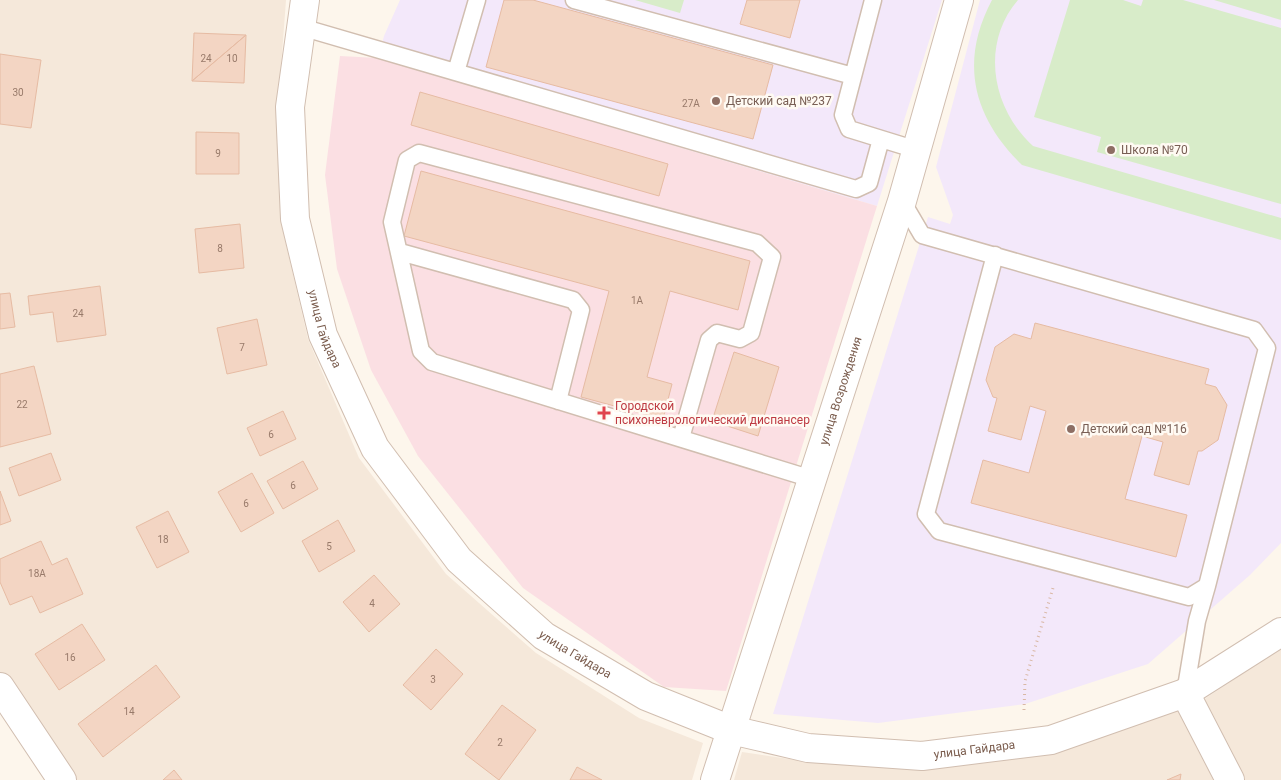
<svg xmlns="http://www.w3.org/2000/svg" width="1281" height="780" font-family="Roboto,sans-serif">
<rect width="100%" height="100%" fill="#fdf6ec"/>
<!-- residential -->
<path fill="#f5e8da" d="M0,0H286L278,107L281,223L308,339L359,458L446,574L536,653L639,718L703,743L692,780H71L0,673Z
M1281,648V780H1245L1203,700Z
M1180,708L1217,780H734L742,752L803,761L921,768Z"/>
<!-- education -->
<path fill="#f3e8fa" d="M400,0H942L877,206L378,58L384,36Z
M980,0H1281V543L1250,575L1148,664L1025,704L878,723L773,714L928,217L950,224L953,215L936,167Z"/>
<!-- medical -->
<path fill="#fbdfe3" d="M340,56L378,58L877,206L726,691L664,687L523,588L418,456L371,370L337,269L325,175Z"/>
<!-- green -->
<path fill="#d8ecc9" d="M635,0H684L680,13Z
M992,0H1018C980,44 992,109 1033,146L1281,218V240L1022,165C973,117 959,62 992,0Z
M1070,0H1123L1141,6L1143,0H1183L1281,28V204L1097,152L1101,137L1034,117Z
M1214,0H1281V20Z"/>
<!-- building -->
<path fill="#f3d5c3" stroke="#e6bba3" d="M504,0H533L773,65L753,139L486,67Z
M747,0H800L790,38L740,24Z
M194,33L246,35L192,81Z
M246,35L244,83L192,81Z
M0,54L41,60L31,128L0,124Z
M420,92L668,164L659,196L411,125Z
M196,132L239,133V174H196Z
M421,171L750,261L738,310L670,291L647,377L672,384L663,419L581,397L609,291L404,236Z
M240,224L244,268L199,273L195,229Z
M100,286L106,335L57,342L53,312L30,315L28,296Z
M10,293L15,327L0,329V294Z
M257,319L267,365L227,374L217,328Z
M1035,323L1209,369L1205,384L1216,387L1227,405L1218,440L1202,451H1198L1189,485L1154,475L1163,442L1142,436L1125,499L1187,515L1176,557L971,503L983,460L1029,473L1046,411L1030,406L1021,440L988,431L997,398L993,397L986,380L995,347L1014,334L1031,339Z
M734,352L779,367L758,436L712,421Z
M34,366L51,434L0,447V374Z
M283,411L296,439L260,456L247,428Z
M51,453L61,480L19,496L9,468Z
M303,461L318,489L283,509L267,481Z
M252,473L274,513L241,532L218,492Z
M0,491L11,521L0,525Z
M168,511L189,552L157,568L136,527Z
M338,520L355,551L319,572L302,541Z
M41,541L52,565L67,558L83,594L40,613L32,596L10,605L0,582V559Z
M374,575L400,604L369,632L343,602Z
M82,624L105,660L59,690L35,654Z
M436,649L463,674L431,710L403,685Z
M156,665L180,697L103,757L78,724Z
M502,705L536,730L499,780L465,754Z
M577,767L602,780H570Z
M174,770L182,780H163Z
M1181,774L1180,780H1167Z"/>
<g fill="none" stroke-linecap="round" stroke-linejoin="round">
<defs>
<path id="service" d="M574,0L853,76
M873,0L843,115L849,129L917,150
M301,27L856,189L869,183L881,139
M456,72L477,0
M902,201L922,235L1254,330L1267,348L1207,586L1189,597L939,531L926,514L995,255
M400,252L573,300L581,310L558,401
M681,438L709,340L717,333L740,339L751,333L772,257L757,243L419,153L407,160L392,222L421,351L432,362L812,479
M1185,693L1197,621L1207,586"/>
<g id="minor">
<path id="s1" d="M305,0L290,107L295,219L323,335L375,448L459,560L544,636L646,696L731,730L808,748L922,756L1051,740L1185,693L1281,632"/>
<path d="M0,687L62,780"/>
<path d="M1185,693L1230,780"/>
<path id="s2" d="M715,780L902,201L959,0"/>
</g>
</defs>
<!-- service casing -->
<use href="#service" stroke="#d1beb0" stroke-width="19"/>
<!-- minor casing -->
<use href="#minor" stroke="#d1beb0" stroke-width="30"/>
<!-- path -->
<path stroke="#d9b8a5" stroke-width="3" stroke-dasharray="1 4" stroke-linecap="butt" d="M1024,710L1025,681L1053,588"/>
<!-- service -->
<use href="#service" stroke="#fff" stroke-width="16"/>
<!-- minor -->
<use href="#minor" stroke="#fff" stroke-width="28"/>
</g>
<!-- markers -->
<g fill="#8d6e63" stroke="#fffaf3" stroke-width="2">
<circle cx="716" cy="101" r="5"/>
<circle cx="1111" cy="150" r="5"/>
<circle cx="1071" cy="429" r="5"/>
</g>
<path fill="#e0444e" stroke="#fffaf3" stroke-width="2" d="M601.5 405.5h5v5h5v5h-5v5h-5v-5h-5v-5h5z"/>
<g text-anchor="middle" stroke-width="5" stroke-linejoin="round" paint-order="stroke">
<!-- number labels -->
<g font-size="10" fill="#987a6a">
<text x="206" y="62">24</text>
<text x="232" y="62">10</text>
<text x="18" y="96">30</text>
<text x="691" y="107">27А</text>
<text x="218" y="157">9</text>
<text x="220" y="252">8</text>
<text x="637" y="304">1А</text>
<text x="78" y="317">24</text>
<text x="242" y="351">7</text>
<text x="22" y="408">22</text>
<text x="271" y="438">6</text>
<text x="293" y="489">6</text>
<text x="246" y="507">6</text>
<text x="163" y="543">18</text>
<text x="329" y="550">5</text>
<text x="37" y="577">18А</text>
<text x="372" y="607">4</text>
<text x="70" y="661">16</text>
<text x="433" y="683">3</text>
<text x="129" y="715">14</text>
<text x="500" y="746">2</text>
</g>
<!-- education labels -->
<g font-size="12" fill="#785e54" stroke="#fffaf3" text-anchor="start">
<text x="726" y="105">Детский сад №237</text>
<text x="1121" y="154">Школа №70</text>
<text x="1081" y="433">Детский сад №116</text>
</g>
<!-- street labels -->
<g font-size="12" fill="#7a5c4d" stroke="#fffaf3">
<text dy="4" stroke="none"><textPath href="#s1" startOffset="334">улица Гайдара</textPath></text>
<text dy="4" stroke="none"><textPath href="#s2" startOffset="409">улица Возрождения</textPath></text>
<text dy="4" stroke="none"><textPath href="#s1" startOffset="754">улица Гайдара</textPath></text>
<text dy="4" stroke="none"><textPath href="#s1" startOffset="1174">улица Гайдара</textPath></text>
</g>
<!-- health labels -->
<g font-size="12" fill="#be3a42" stroke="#fffaf3" text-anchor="start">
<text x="615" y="410">Городской<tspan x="615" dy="14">психоневрологический диспансер</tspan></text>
</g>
</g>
</svg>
